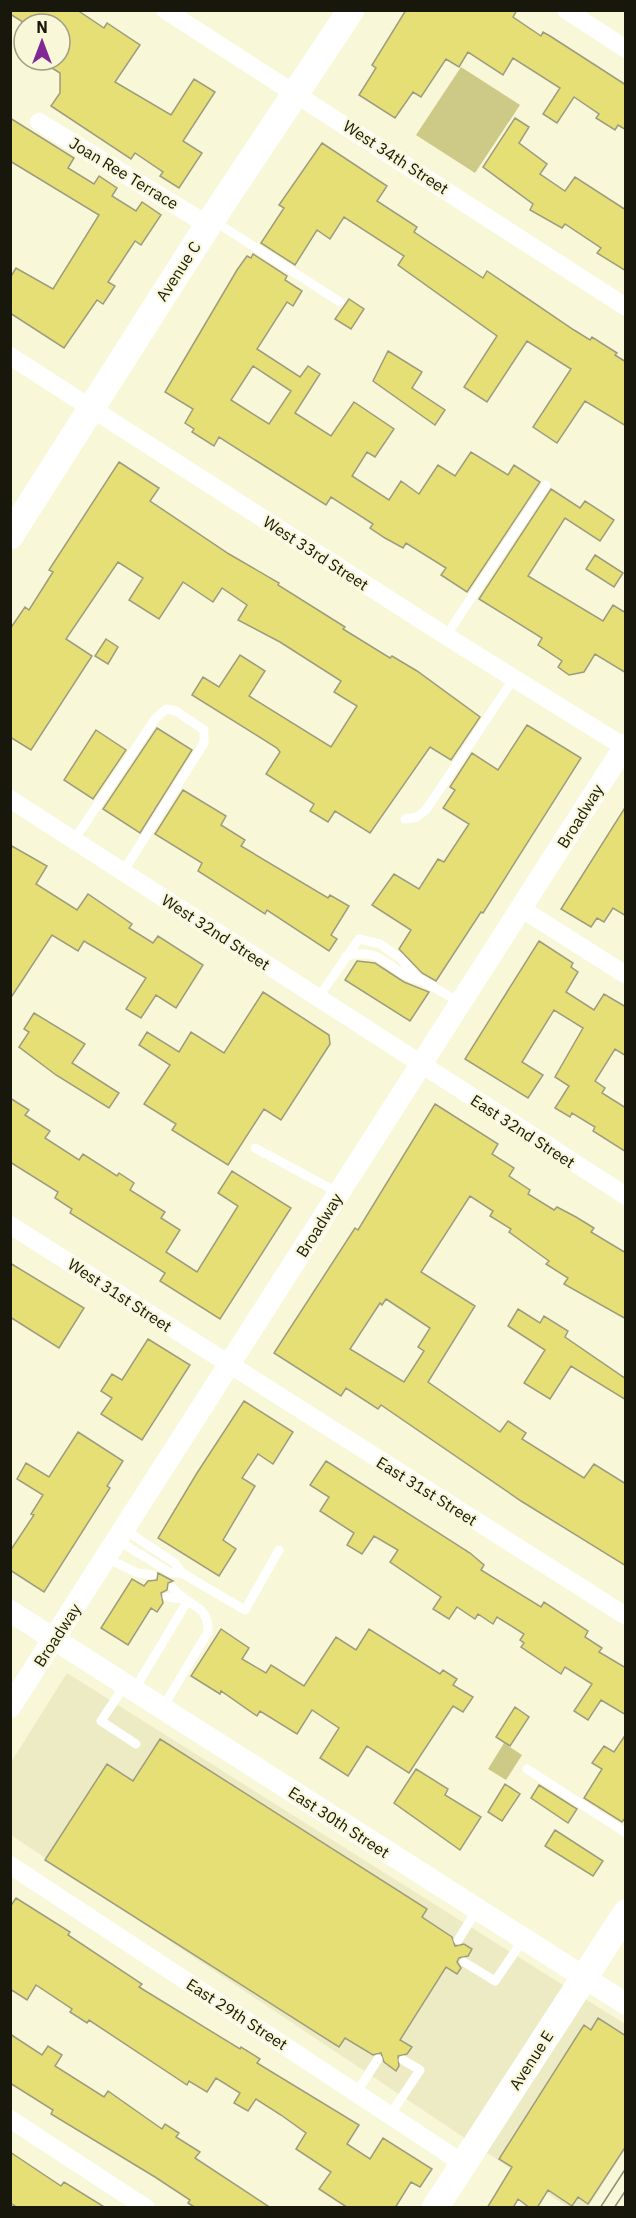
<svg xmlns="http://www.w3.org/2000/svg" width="636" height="2218" font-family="'IBM Plex Sans',sans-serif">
<rect width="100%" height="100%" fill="#f8f7d7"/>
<!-- built -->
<path fill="#edebc4" d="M67,1673L625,2024V2149L588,2207H568L11,1835L10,1764Z"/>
<!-- green -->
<path fill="#cdc987" d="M461,67L520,105L475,173L416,135Z
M504,1743L522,1755L506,1780L488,1769Z"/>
<!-- building -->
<path fill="#e5df76" stroke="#9d9c7e" stroke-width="1.5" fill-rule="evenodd" d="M10,10H77L104,28L107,23L140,45L115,82L171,115L194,79L215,92L183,141L202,153L179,188L160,176L163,172L135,153L131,159L51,106L60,93V73L39,60H60V24H26L10,14Z
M406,10H517L513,17L541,36L543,32L550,36L626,85V130L618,125L615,130L596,118L599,114L574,97L557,123L543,114L560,88L513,58L503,75L468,52L459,67L446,59L421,97L413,92L395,118L359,95L376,68L372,65Z
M10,118L74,158L68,168L94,184L99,176L117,188L112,196L136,211L142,202L161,215L141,245L135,241L108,282L115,286L103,304L97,300L64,348L10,313V278L16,268L53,289L99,215L10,161Z
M515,118L529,127L519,143L547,164L540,174L565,191L575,177L626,210V271L597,253L601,248L565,224L562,228L530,210L533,204L483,167Z
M322,143L387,186L377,201L417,227L414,232L483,278L487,271L574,330L590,340L592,337L617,353L615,355L626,362V426L585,401L557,443L533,427L571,369L527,341L487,402L464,387L497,336L398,265L404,256L344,217L330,239L317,230L295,265L261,243L284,208L279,205Z
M253,254L287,276L285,280L302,291L293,306L287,302L257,349L300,377L308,366L320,374L295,413L331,436L354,402L394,429L375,457L367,452L352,476L389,500L401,481L419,494L438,465L455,476L471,452L508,475L514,465L540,482L467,592L441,575L446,568L406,543L403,548L385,538L370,528L373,524L331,497L326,505L219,437L214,446L192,432L194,429L185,423L193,409L165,392L237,270L247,256L251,258ZM253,366L291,391L269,424L231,400Z
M349,299L364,309L351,329L335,319Z
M388,351L422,372L412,388L445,410L435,425L373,381Z
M119,462L159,488L150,501L229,554L279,583L278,585L345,627L343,629L390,658L392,656L417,671L480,717L451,760L430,747L370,833L335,811L328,822L310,811L314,804L266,774L280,752L277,748L192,695L203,677L219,687L240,655L265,671L249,696L331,747L357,706L334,692L341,681L280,642L238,620L247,605L222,588L213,602L183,582L159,619L129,600L143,578L118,562L66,639L92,656L31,750L10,737V629L25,607L29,610L53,572L49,570Z
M551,489L580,508L585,501L614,520L600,541L565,518L528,576L603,621L613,605L626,613V673L595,654L584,672L569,675L558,667L562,661L538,645L542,638L479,599Z
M595,555L623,573L614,587L586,569Z
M106,639L118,647L108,664L95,656Z
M527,725L581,758L483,913L481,912L436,981L422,973L399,949L411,930L372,905L394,874L419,889L438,859L444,862L469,824L443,808L455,790L450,787L472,753L498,770Z
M157,728L192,750L140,833L103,809Z
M96,730L126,750L93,799L64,780Z
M183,790L226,816L221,825L245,840L241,846L328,898L330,895L349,906L331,935L337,939L329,951L267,910L265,914L198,871L202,863L155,834Z
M626,806V916L613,908L604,922L597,918L591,927L561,909Z
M10,845L47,866L36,884L77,910L88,894L132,924L129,928L153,943L158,936L203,965L176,1008L156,995L141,1018L126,1009L146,978L84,941L78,951L52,935L10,999Z
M539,941L573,963L571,967L578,972L566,992L594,1010L604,994L626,1007V1056L615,1049L595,1081L605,1088L602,1093L626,1108V1152L593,1131L595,1127L572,1113L570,1117L555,1108L569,1086L555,1077L583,1028L554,1010L522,1062L543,1075L528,1098L465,1059Z
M357,961L375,963L404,982L429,992L410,1021L345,980Z
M263,992L329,1035L330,1044L281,1120L264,1109L228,1165L172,1130L176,1124L144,1104L170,1065L139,1045L147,1032L179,1052L191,1032L224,1053Z
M34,1013L85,1044L72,1063L119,1093L109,1108L56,1075L19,1047L29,1032L24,1029Z
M10,1098L29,1110L25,1115L50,1131L45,1138L79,1160L83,1154L117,1176L119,1173L134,1183L130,1190L165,1212L161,1218L180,1230L166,1252L197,1272L238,1206L218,1193L232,1171L291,1208L220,1319L160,1281L165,1273L70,1213L72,1209L55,1198L58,1192L10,1162Z
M435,1104L498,1144L492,1154L514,1168L509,1176L530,1190L528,1194L554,1210L557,1207L576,1217L594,1228L591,1232L626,1253V1319L564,1284L568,1278L546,1264L549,1261L509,1232L511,1229L490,1216L493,1211L470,1196L421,1272L475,1306L428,1382L500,1432L508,1421L526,1433L522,1439L584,1478L594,1464L626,1484V1566L521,1501L381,1405L378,1409L346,1388L341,1396L274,1353L355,1228L358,1230ZM386,1299L430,1328L418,1347L424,1351L404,1382L350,1349L380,1303L382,1305Z
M10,1263L84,1308L59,1348L10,1317Z
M518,1309L540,1323L544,1316L568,1331L565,1337L626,1379V1400L571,1366L550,1399L524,1383L545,1350L508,1326Z
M148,1339L190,1365L142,1440L101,1414L112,1398L101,1391L112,1374L122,1380Z
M244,1401L293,1432L273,1464L258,1454L242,1478L255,1486L223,1540L236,1549L219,1576L158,1538L197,1473Z
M78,1432L123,1461L107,1486L110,1488L44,1592L10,1570V1551L34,1515L31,1514L43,1495L17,1479L26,1463L49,1477Z
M326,1461L470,1553L484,1565L481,1570L541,1607L544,1602L588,1631L585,1637L602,1648L599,1652L626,1668V1715L601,1700L588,1720L574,1711L592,1684L565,1667L561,1674L521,1647L524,1643L520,1640L524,1634L497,1617L493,1624L478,1614L475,1619L457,1607L449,1619L433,1609L441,1597L390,1562L398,1550L374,1536L362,1554L347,1545L354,1533L320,1511L329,1497L310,1485Z
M158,1573L173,1581L168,1583L167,1590L161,1593L163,1603L157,1612L151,1608L128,1645L101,1628L132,1579L144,1586L148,1581L157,1580Z
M221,1629L249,1648L242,1659L266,1673L271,1665L304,1686L336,1637L356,1650L369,1629L440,1674L443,1670L457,1679L453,1685L473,1697L463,1712L453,1706L409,1773L367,1746L348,1776L320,1758L339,1728L312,1710L297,1734L260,1711L257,1716L221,1691L220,1694L191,1676Z
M515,1707L529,1717L510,1746L496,1737Z
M626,1734V1817L622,1822L584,1798L602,1769L592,1763L604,1746L614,1752Z
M160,1739L427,1909L422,1917L452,1937L455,1946L464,1944L472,1949L468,1956L459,1958L457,1962L461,1968L457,1974L446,1967L400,2040L412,2047L407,2054L398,2056L399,2066L396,2071L384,2062L381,2053L373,2055L345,2038L339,2047L45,1860L107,1764L133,1781Z
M416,1769L448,1789L445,1795L481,1817L460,1850L394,1803Z
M505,1784L520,1794L502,1821L488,1812Z
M539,1785L577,1809L568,1823L531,1798Z
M555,1830L603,1861L593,1876L545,1846Z
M16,1898L70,1932L68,1935L142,1984L139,1987L240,2049L241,2047L260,2059L257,2063L359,2125L347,2144L370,2159L383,2138L432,2169L420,2187L411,2182L395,2208H348L319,2189L331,2172L296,2149L306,2133L281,2115L256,2099L248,2111L234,2103L240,2093L216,2078L207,2092L189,2081L187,2085L89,2020L87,2023L70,2012L72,2009L36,1985L27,2000L10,1989V1907Z
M598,2018L626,2036V2146L588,2204L578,2197L572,2206L548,2190L537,2208H530L518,2199L513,2208H487L512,2167L499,2159L584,2025L591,2030Z
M10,2034L42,2055L48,2046L62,2055L55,2066L104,2097L108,2091L162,2129L165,2124L179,2133L176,2137L200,2152L195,2158L271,2208H196L188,2203L190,2200L155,2177L51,2114L53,2110L10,2083Z
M10,2152L61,2186L64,2182L106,2208H18L10,2203Z"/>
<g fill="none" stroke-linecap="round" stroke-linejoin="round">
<!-- service -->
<path stroke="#fff" stroke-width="9" d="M214,221L340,302
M446,636L546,485
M405,819L417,817L426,810L514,678
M74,840L155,719L166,709L176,711L204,730V743L123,872
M346,956C385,946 387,972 418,980
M318,998L359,939L380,944L400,958L418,978L461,1003
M255,1148L339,1193
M125,1530L175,1563L182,1573
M117,1540L171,1573H182L245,1610L279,1550
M106,1558L138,1573L152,1575
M167,1597L182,1599
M125,1685L101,1721L136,1744
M134,1690L187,1602
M162,1709L208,1632C209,1603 188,1608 173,1588
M527,1769L626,1833
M458,1940L477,1910
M464,1962L495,1981L523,1940
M356,2093L378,2059
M390,2115L420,2070L403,2060"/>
<!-- minor -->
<path stroke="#fff" stroke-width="18" d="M165,10L626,307
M566,10L626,49
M39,122L208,225
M10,356L446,636L626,748
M10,799L626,1196
M522,909L626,975
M10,1225L626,1616
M10,1865L464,2164
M10,2119L146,2208"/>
<!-- tertiary -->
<path stroke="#fff" stroke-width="22" d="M10,1611L626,2004
M10,1707L626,744"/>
<!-- secondary -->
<path stroke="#fff" stroke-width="27" d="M10,536L208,225L351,10
M435,2208L626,1913"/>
<!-- tram -->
<path stroke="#908f78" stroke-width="1.5" d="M600,2208L626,2168
M614,2208L626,2190"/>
</g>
<g text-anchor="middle" stroke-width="4.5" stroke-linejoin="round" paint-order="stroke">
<!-- street labels -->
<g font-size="16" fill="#18170c" stroke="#f8f7d7">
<text transform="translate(396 157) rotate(33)" y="6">West 34th Street</text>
<text transform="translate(124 173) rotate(31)" y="6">Joan Ree Terrace</text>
<text transform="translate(178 271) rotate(-57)" y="6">Avenue C</text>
<text transform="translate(316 553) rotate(33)" y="6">West 33rd Street</text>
<text transform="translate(580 816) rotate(-58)" y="6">Broadway</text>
<text transform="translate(216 932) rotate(33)" y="6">West 32nd Street</text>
<text transform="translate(523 1131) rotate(33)" y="6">East 32nd Street</text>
<text transform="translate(319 1225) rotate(-58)" y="6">Broadway</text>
<text transform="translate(120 1295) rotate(33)" y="6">West 31st Street</text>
<text transform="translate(427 1491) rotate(32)" y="6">East 31st Street</text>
<text transform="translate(57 1635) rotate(-57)" y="6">Broadway</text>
<text transform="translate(339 1822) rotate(33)" y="6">East 30th Street</text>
<text transform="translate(237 2014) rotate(33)" y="6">East 29th Street</text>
<text transform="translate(531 2060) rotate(-57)" y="6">Avenue E</text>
</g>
</g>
<!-- border -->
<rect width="636" height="2218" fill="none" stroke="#18170c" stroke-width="24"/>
<!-- north arrow -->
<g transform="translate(42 42)"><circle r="28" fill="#f8f7d7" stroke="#9e9d86" stroke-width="1.5"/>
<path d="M0-4.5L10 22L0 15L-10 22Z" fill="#802895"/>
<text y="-9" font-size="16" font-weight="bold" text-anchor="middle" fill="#18170c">N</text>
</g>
</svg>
